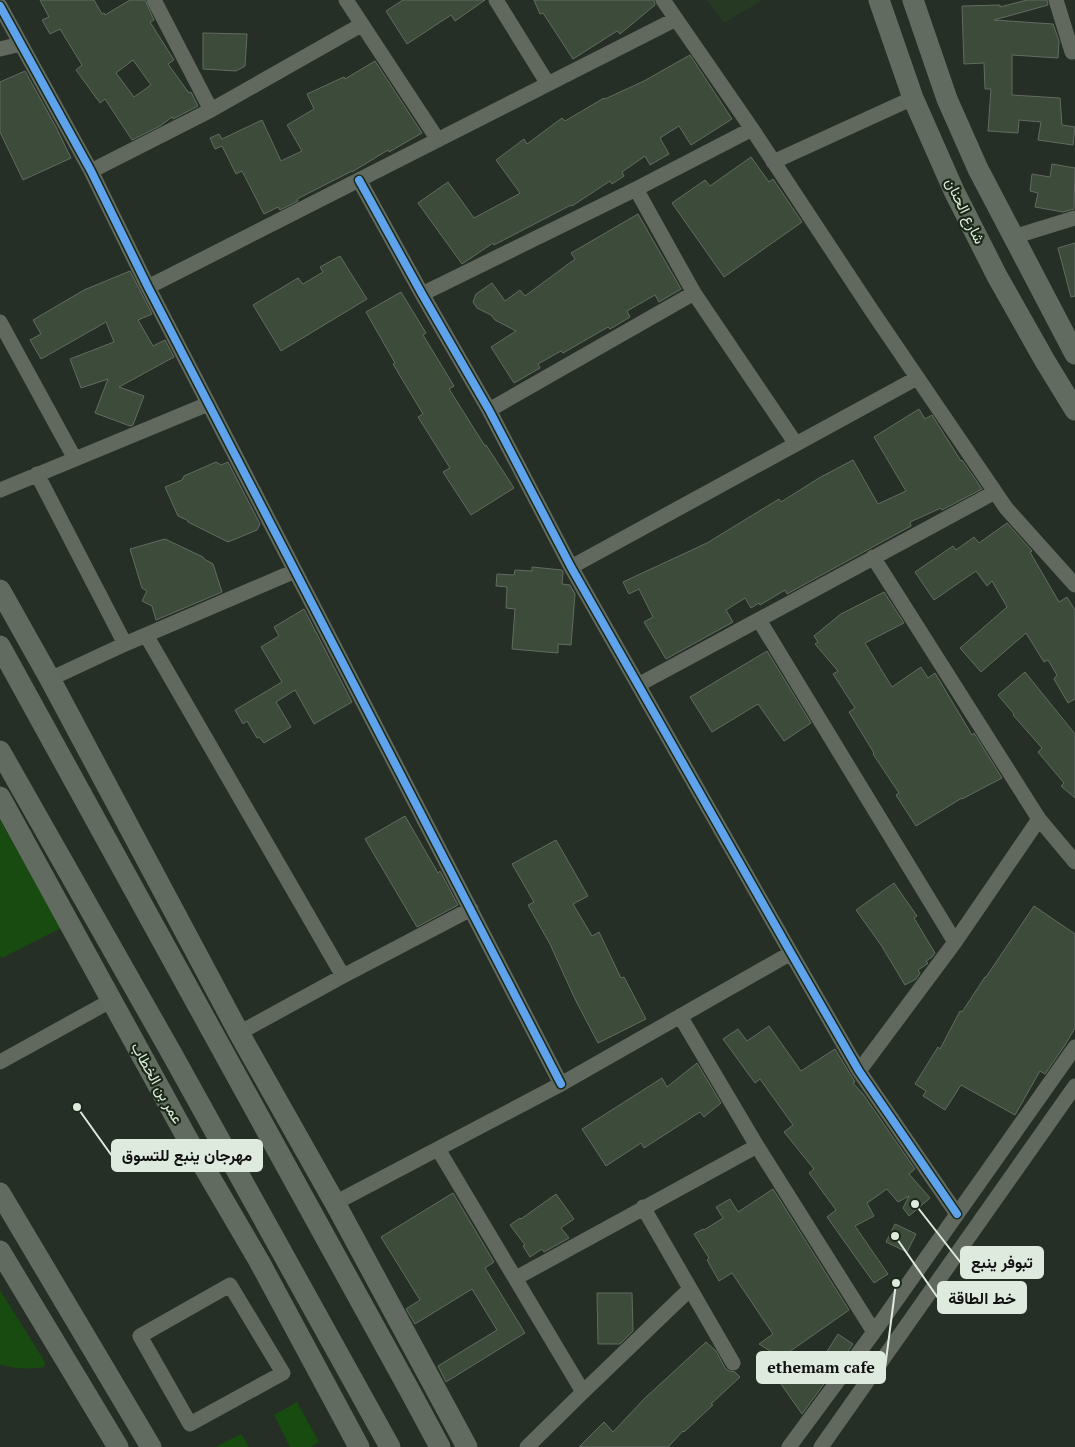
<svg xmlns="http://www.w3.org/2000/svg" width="1075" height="1447" font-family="'PT Serif',Vazirmatn,serif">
<rect width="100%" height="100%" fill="#262f25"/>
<!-- built -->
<path fill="#263923" d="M707,0H763L724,23Z"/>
<!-- green -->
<path fill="#174b0f" d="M0,820L61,928L2,958L0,956Z
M0,1290L45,1362L44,1367C29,1370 15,1368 0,1365Z
M297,1402L319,1442L311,1447H290L274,1415Z
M241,1434L249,1447H215Z"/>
<!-- building -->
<path fill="#3d4b3b" stroke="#636b62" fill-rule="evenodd" d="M40,0H94L102,14L104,13L105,15L130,0H145L154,20L150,22L174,60L168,64L189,93L191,92L198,106L173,119L172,117L160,126L132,140L105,99L100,103L76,70L82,65L60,29L50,34L42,20L49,17ZM133,60L151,85L134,97L116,73Z
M403,0H485L455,21L451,15L407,44L386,11Z
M534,0H654L655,5L620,34L617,31L573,59L543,13L540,14Z
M1027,0H1047L1048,5L994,20L1053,24L1059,41L1058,58L1012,55V95L1060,98L1062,125L1075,127L1073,145L1038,140L1041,122L1019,120L1018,133L988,131L991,89H985L984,63L964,64L962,6L1000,5V7Z
M203,33L247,34L245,66L236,71L203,69Z
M690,55L732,119L691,145L679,126L660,138L669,154L650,165L645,156L622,172L624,176L612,184L610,181L572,206L571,205L494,245L493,243L462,264L418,203L448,182L474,218L517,195L520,193L496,160L524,139L527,144L562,118L565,121L604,98L605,99L644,81Z
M375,61L422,133L389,152L388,150L352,172V171L297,199L298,201L280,210L278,207L264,214L242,171L236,174L222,146L215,149L210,138L219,134L222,139L262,120L281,161L285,159L302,151L287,125L314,109L307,94L344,77L345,79Z
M25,71L56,127L71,158L23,180L0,132V82Z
M751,157L769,182L773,179L802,222L724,277L672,203L705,180L710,186Z
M1052,164L1075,168L1074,209L1063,212L1035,207L1038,193L1030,191L1032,174L1050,177Z
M638,214L681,289L659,302L655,295L627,311L630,317L610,329L608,327L563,353L561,351L538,364L540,368L514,383L491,347L516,331L495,320L491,315L477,308L473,302L476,294L492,283L505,301L520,290L525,296L575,259L571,253Z
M1075,243V296L1071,297L1058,248Z
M340,256L367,299L281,351L253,305L298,278L303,284L323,272L320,267Z
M130,271L152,314L138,320L153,346L165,340L174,357L119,387L144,396L133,425L130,426L95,413L108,379L81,388L70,359L114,342L106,322L41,359L30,340L41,334L33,320L84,290Z
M401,292L426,333L423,335L454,386L449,389L485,446L486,445L514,488L471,515L443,472L450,468L418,417L423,414L393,364L395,363L366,312Z
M919,409L925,419L932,415L961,461L962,460L982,489L942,510L941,508L910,522L911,526L787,594L785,590L760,605L759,603L751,608L745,598L726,610L733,622L666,659L644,622L653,617L639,589L629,594L623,582L707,543L779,499L781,502L819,478L853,460L878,504L906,491L874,437Z
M216,462L221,465L228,462L260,524L257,530L228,542L188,522L187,520L178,516L165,487L182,480L184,476Z
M1007,523L1032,551L1030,552L1059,602L1067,597L1075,610V699L1068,703L1054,679L1057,675L1048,660L1044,662L1026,633L981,672L960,648L1007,607L992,581L987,586L976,571L934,600L915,572L953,546L956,550L974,537L979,543Z
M165,539L203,557L204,559L213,564L222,592L156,620L152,606L142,601L147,591L142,588L130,549Z
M532,567L562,570L563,572L562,584L570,585L575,594L571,645L558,644V653L512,649L515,609L506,608L507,587L496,586L497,574L514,575L515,570L532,571Z
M884,592L904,623L865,643L892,687L921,667L928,678L935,673L972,735L974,733L1002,778L962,799V798L916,826L896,795L899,793L873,754L874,753L849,712L855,708L833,674L838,671L815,644L818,642L814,636L842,613H843Z
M304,609L352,702L314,724L295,690L276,702L291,727L264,743L259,737L257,738L247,721L243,724L235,710L282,682L261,647L279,636L274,627Z
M767,651L811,723L784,741L758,704L712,732L690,697Z
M1025,672L1075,734V798L1061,786L1064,783L1038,752L1042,748L1013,715L1014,714L998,695Z
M405,816L438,873L440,871L458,905L417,927L365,839Z
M556,840L588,896L573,904L592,936L599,932L621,978L624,977L646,1019L598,1043L575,999L550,944L528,905L534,902L512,864Z
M894,883L917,916L914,918L935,953L932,957L926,961L928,963L927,964L918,970L920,973L916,979L905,985L881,945L856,910Z
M1034,906L1075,934V1028L1065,1045L1045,1074L1040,1071L1015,1115L961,1085L945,1110L923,1096L926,1091L915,1084L938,1047L940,1049L960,1011L962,1012L985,977H986Z
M769,1026L801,1071L835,1049L855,1082L853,1083L863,1094L915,1169L909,1174L930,1198L909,1216L903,1208L909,1196L898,1202L887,1189L867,1203L874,1216L855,1226L888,1274L874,1283L827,1217L836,1210L809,1173L814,1169L784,1132L793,1125L760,1079L755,1083L723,1039L738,1029L747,1041Z
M697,1063L721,1103L704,1117L700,1112L644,1148L641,1143L606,1166L582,1129L662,1078L667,1087Z
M773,1189L849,1310L789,1352L809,1380L838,1334L853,1344L802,1414L767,1364L778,1356L759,1344L773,1334L732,1273L719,1281L707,1260L709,1258L694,1234L703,1229L704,1230L723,1218L716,1207L730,1199L738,1212Z
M453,1193L494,1262L485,1268L525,1333L446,1382L438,1366L497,1330L472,1289L415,1324L406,1309L420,1300L381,1237Z
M556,1194L574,1219L561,1228L569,1238L544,1252L542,1249L530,1257L523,1246L525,1245L510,1225L520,1218L521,1219Z
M895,1224L916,1234L907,1252L886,1242Z
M597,1293H632L633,1331L620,1344H598Z
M706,1342L716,1351L725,1368L729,1371L735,1372L740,1377L711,1404L713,1405L684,1432L683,1431L668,1447H579L604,1422L613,1432L644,1399Z"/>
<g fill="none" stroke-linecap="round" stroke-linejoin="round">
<!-- street -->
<path stroke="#61695f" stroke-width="15" d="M154,0L211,110
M346,0L438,140
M496,0L548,84
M663,0L752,129L872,311L1006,508L1075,585
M1056,0L1072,52L1075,51
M0,6L91,171L148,287L561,1084
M0,49L21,44
M773,162L913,98
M91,171L211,110L361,25
M359,180L422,294L489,410L571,567L791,953L859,1071L957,1214
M636,189L694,293L796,444
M1013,237L1075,218
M148,287L676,19
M422,294L636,189L752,129
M0,322L75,459
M489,410L694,293
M37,474L125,644
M0,490L208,404
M873,557L1039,819L1075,862
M571,567L917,378
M759,620L955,942
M146,635L343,976
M50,679L125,644L295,571
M638,685L995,492
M680,1016L757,1146L874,1332
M239,1033L343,976L471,909
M0,1062L112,1000
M859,1071L955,942L1039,819
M438,1149L583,1392
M335,1203L561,1084L791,953
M643,1207L733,1363
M516,1278L757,1146
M230,1285L283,1373L190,1424L140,1336Z
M527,1447L583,1392L690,1289
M789,1447L874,1332L1075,1047
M821,1447L1075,1086"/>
<!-- secondary -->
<path stroke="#626b60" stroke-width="21" d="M879,0L913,98L954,191L997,276L1045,361L1075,410
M913,0L947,99L978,169L1075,354
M0,590L50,679L239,1033L335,1203L467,1447
M0,646L411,1393L440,1447
M0,751L172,1054L390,1447
M0,797L187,1138L259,1261L359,1447
M0,1193L151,1447
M0,1251L118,1447"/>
<defs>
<path id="cycleway" d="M0,6L91,171L148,287L561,1084
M359,180L422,294L489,410L571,567L791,953L859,1071L957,1214"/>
</defs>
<!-- cycleway casing -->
<use href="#cycleway" stroke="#1a2917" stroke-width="11"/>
<!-- cycleway -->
<use href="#cycleway" stroke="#60a3ed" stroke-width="8"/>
</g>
<g text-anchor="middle" stroke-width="4.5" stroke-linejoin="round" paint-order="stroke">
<!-- street labels -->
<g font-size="15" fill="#dfeade" stroke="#1a2917">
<text transform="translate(965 211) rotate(64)" y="5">شارع الحنان</text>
<text transform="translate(157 1083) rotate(61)" y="5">عمر بن الخطاب</text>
</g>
</g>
<!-- callouts -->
<path fill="none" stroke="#dfeade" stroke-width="2" d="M77 1107L112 1156M915 1204L961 1263M895 1236L938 1298M896 1283L885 1368"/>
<g fill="#dfeade" stroke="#1a2917" stroke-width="2">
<circle cx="77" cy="1107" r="5"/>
<circle cx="915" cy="1204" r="5"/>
<circle cx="895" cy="1236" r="5"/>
<circle cx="896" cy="1283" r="5"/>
</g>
<g fill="#dfeade" stroke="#dfeade" stroke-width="2">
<rect x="112" y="1140" width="150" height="31" rx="5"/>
<rect x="961" y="1247" width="82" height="31" rx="5"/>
<rect x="938" y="1282" width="88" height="31" rx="5"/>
<rect x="757" y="1352" width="128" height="31" rx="5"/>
</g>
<g font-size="16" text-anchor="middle" font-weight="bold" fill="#111">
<text x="187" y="1161">مهرجان ينبع للتسوق</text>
<text x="1002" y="1268">تبوفر ينبع</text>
<text x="982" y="1304">خط الطاقة</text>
<text x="821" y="1373">ethemam cafe</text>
</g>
</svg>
